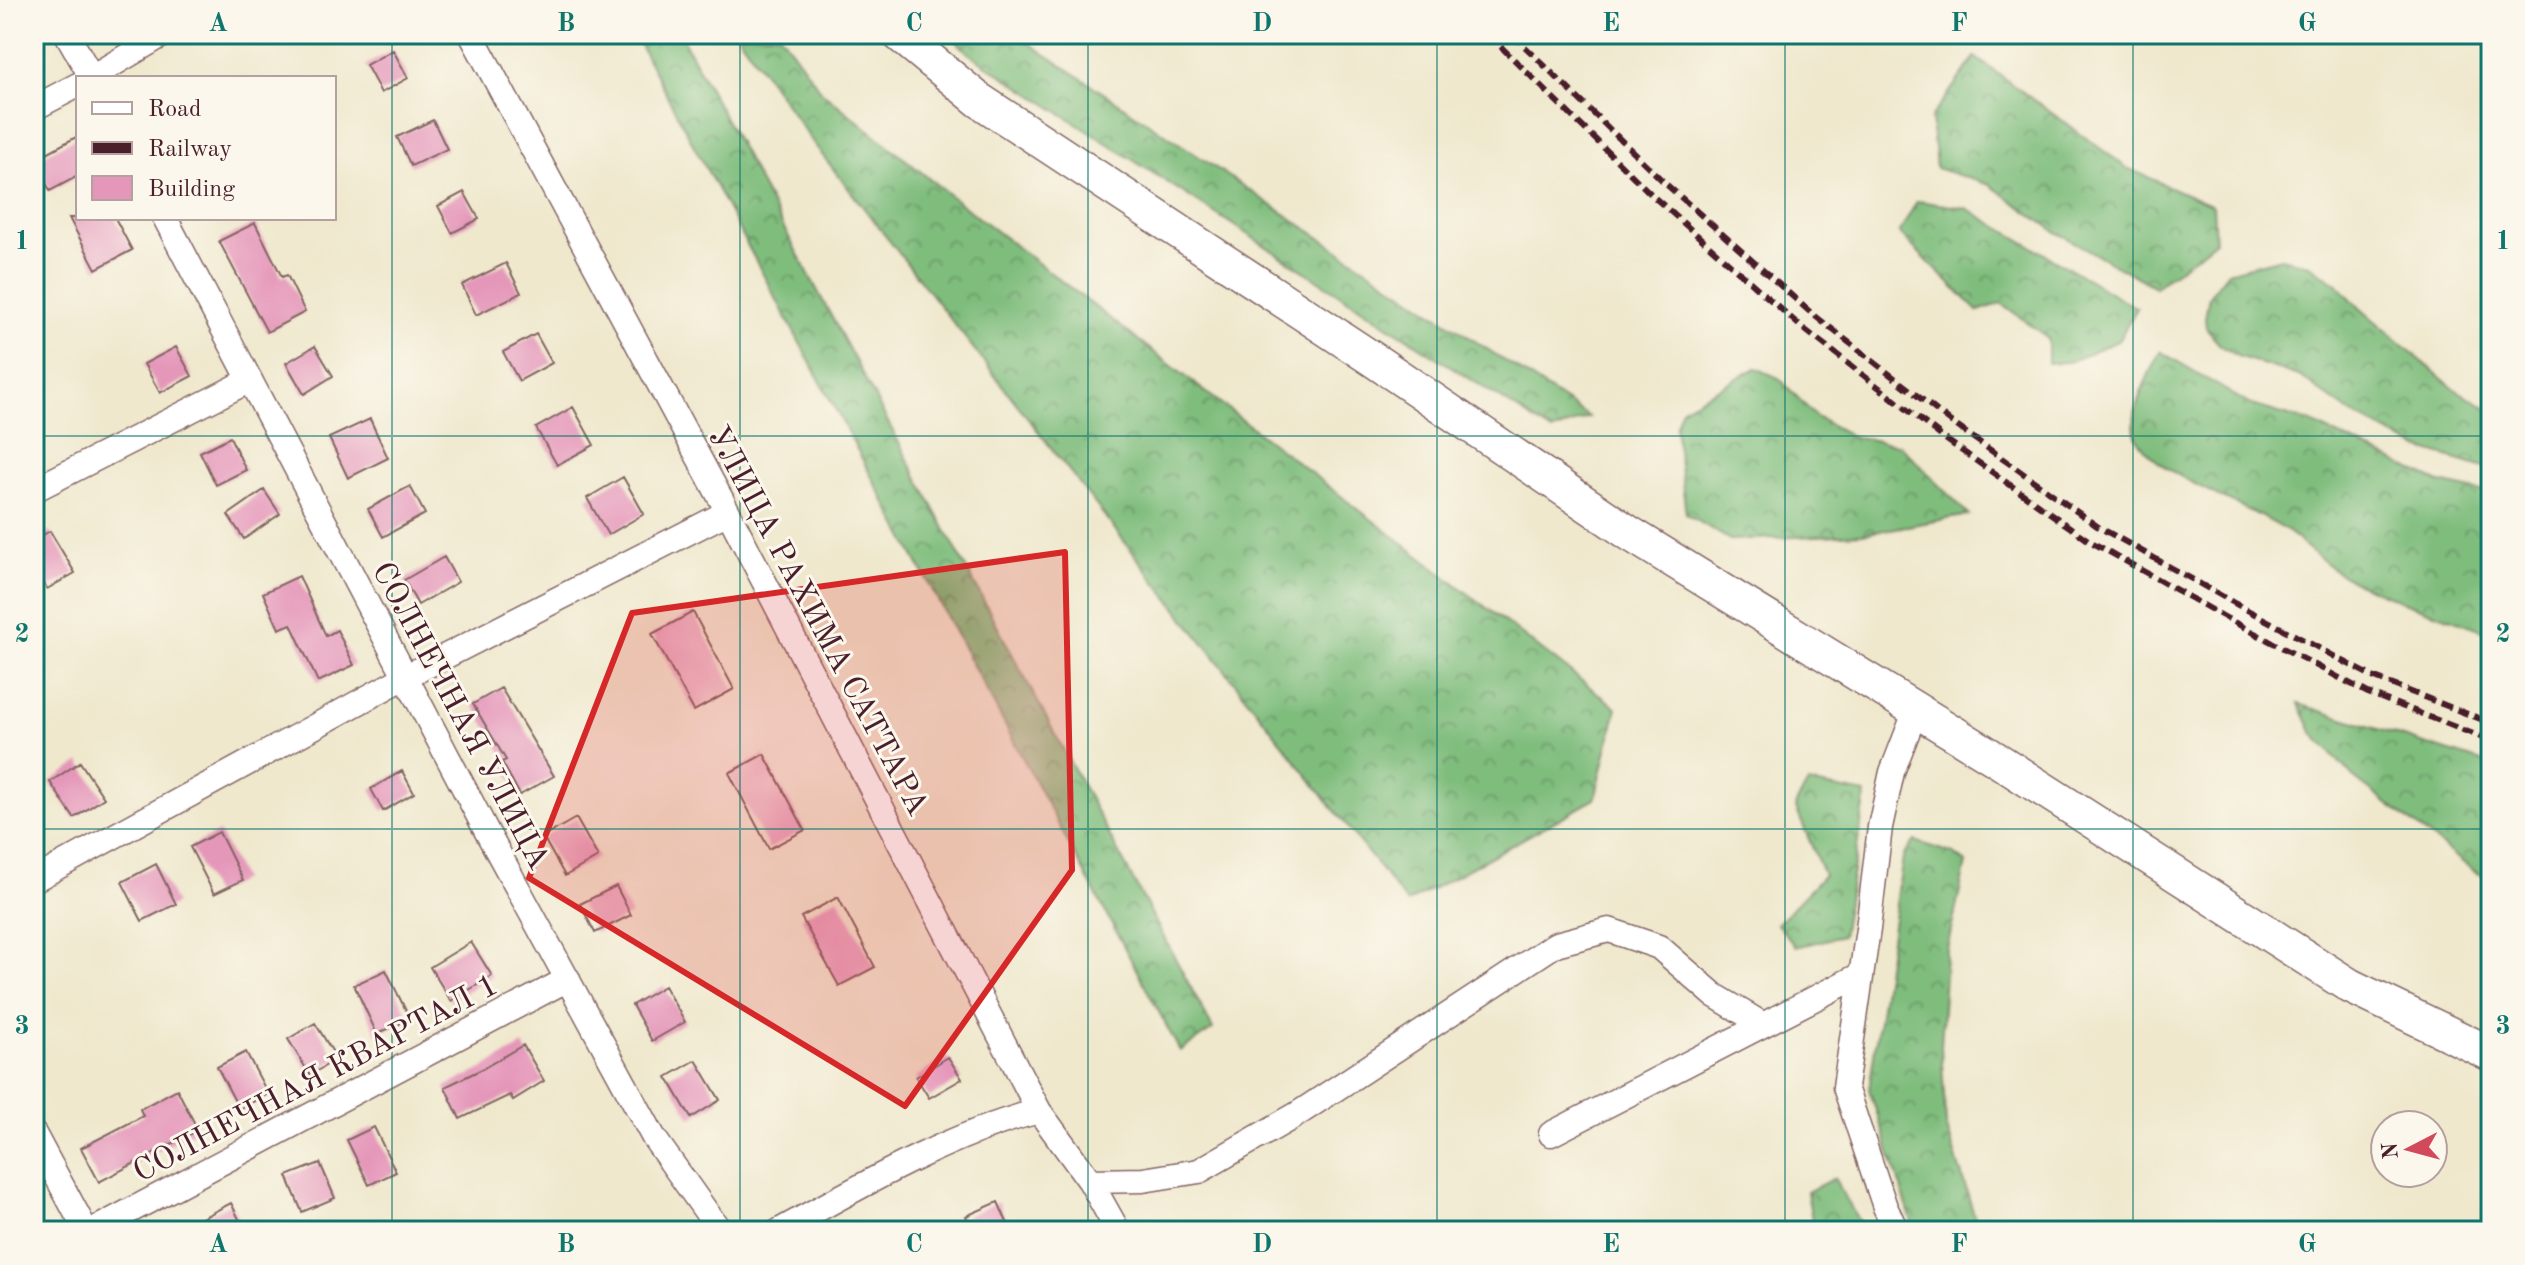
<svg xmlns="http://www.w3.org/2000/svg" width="2525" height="1265" font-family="'Old Standard TT',serif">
<defs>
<pattern id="forest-crowns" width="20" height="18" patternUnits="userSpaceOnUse" patternTransform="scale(2)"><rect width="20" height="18" fill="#7fbd7d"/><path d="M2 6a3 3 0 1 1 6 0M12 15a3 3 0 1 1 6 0" fill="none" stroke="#6a9967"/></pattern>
</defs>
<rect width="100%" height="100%" fill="#fbf7ec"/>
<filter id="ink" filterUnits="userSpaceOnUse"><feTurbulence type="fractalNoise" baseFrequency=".0125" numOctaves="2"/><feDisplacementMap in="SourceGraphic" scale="16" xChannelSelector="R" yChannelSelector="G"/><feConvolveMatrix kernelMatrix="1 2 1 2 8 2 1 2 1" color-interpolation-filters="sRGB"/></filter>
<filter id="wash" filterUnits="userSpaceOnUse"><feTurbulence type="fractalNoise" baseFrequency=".006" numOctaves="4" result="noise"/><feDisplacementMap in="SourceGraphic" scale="32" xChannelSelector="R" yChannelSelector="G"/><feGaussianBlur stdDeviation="1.8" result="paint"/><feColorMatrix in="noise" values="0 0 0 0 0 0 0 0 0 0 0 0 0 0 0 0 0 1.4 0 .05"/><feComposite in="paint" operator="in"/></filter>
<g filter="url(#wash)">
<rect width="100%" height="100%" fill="#efe8cd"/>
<!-- forest -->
<path fill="url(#forest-crowns)" stroke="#646e54" stroke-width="2" d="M634,34H680L1213,1029L1180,1051Z
M737,34H780L822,92L957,201L1617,708L1595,799L1407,903L816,147Z
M950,34H1015L1589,417L1552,432L968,53Z
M1975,57L2127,168L2213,206L2215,241L2155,287L2056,232L1990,185L1936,168L1931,118Z
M1917,201L1966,208L2137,308L2118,341L2069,362L2048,363V338L2001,303L1978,311L1899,233Z
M2281,258L2309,265L2336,283L2360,308L2453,388L2491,410V470L2417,448L2348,411L2299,376L2237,356L2219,344L2206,327L2205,318L2209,296L2228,272Z
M2160,351L2249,404L2309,422L2440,483L2491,494V633C2446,616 2397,602 2353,581C2327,568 2309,547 2285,530C2251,506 2143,472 2135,432C2130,407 2150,373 2160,351Z
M1756,368L1779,378L1816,417L1851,436L1900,445L1969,515L1862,534L1730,540L1686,514L1675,427L1682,408Z
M2299,704L2491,765V880L2474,871L2353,777L2312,732Z
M1808,783L1866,794L1842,936L1796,947L1777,924L1824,875L1795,806Z
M1915,841L1954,854L1966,863L1946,953L1941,1047L1946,1125L1979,1231H1915L1869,1089L1903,857Z
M1834,1178L1862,1227L1864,1231H1814L1807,1192Z"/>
<g id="blocks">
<!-- building -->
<path fill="#e597ba" d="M393,50L408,78L381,93L366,65Z
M433,120L447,149L411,166L397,137Z
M78,136V176L50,191L34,160Z
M464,192L479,219L452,233L438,206Z
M69,218H115L132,250L96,269Z
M255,223L282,277L287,275L305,312L267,332L219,241Z
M506,263L521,293L476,315L462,285Z
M536,334L552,363L519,381L503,352Z
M315,346L333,376L304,394L286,363Z
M176,347L192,376L160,393L144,364Z
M573,407L594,445L557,465L536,428Z
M370,419L388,458L348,478L329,438Z
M230,437L246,470L216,485L200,452Z
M623,477L644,514L608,535L587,498Z
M410,486L425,514L383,537L368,509Z
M264,490L280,514L244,539L228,515Z
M50,531L75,573L47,589L34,567V540Z
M444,557L458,582L418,605L404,580Z
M299,576L326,636L337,630L354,665L318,682L291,624L279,629L263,593Z
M693,612L734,689L694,711L652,634Z
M501,688L554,776L520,795L502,762L506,760L473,704Z
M764,754L805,830L769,849L729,773Z
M80,762L104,798L74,818L50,782Z
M402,771L414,793L383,811L371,789Z
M576,818L598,857L565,876L543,837Z
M219,832L243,880L214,894L190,847Z
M156,864L176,904L142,921L122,882Z
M616,886L631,915L595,933L580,904Z
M838,897L875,967L839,986L801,917Z
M471,942L492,976L451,1001L430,967Z
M386,970L410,1019L377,1034L354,985Z
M664,986L685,1022L652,1041L632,1005Z
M315,1023L337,1059L310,1075L288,1039Z
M523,1045L544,1081L513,1100L510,1095L460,1119L445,1087L482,1069Z
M246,1052L268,1094L239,1109L217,1067Z
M948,1057L962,1079L929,1098L916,1077Z
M696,1060L720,1100L691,1118L667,1077Z
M177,1089L198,1130L99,1182L81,1148L143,1116L140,1109Z
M374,1127L396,1172L369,1185L347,1140Z
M320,1163L335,1198L302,1212L287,1176Z
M998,1202L1011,1231H973L966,1216Z
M231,1203L245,1231H209L202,1218Z"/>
</g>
</g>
<g filter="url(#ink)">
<use href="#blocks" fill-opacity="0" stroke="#846564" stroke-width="2"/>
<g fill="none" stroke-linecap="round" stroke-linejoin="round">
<defs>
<path id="minor" d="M67,34L92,78
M471,34L728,512L1039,1111L1090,1181L1118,1231
M90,78L164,34
M34,108L78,85
M165,218L488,834L654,1138L720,1231
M34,490L250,380
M34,880L405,677L728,512
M34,1134L86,1231
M1551,1134L1860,975
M1090,1181L1143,1180L1199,1171L1296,1115L1556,944L1609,930L1659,947L1714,995L1762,1024
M92,1231L568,979
M779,1231C859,1187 951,1133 1039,1111
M1897,1231L1885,1207L1845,1087L1868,929L1880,827L1892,772L1916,710"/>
<path id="secondary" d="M899,34L979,100L1371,358L1629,533L1999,761L2350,986L2491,1054"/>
</defs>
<!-- minor casing -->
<use href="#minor" stroke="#846564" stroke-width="27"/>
<!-- secondary casing -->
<use href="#secondary" stroke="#846564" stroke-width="37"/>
<!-- minor -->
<use href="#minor" stroke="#fff" stroke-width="24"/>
<!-- secondary -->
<use href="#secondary" stroke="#fff" stroke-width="34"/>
<!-- rail -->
<path stroke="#4a1f2b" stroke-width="6" stroke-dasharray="12 6" stroke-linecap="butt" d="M1488,34L1654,197L1799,325L1941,436L2088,540L2228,619L2368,693L2491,741
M1512,34L1666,184L1810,312L1951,422L2097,526L2236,604L2375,678L2491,723"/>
</g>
</g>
<!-- marked area -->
<path fill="#d62828" fill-opacity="0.2" stroke="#d62828" stroke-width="6" stroke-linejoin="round" d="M1065,552L1072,870L905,1106L529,878L632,613Z"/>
<!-- grid -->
<path fill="none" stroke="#0f766e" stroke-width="2" stroke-opacity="0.55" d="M392,34V1231M740,34V1231M1088,34V1231M1437,34V1231M1785,34V1231M2133,34V1231M34,436H2491M34,829H2491"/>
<g text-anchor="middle" stroke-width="6" stroke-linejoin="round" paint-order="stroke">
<!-- street labels -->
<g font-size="32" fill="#4a1f2b" stroke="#fbf7ec">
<text transform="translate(819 620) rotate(62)" y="11">УЛИЦА РАХИМА САТТАРА</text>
<text transform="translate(462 715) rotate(62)" y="11">СОЛНЕЧНАЯ УЛИЦА</text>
<text transform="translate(315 1077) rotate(-28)" y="11">СОЛНЕЧНАЯ КВАРТАЛ 1</text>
</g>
</g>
<!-- margin -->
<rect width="2525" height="1265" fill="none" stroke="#fbf7ec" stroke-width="88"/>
<!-- legend -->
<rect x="76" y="76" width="260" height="144" fill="#fbf7ec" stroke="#b4a19f" stroke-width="2"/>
<rect x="92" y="102" width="40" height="12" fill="#ffffff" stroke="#b4a19f" stroke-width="2"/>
<text x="148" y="116" font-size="24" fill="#4a1f2b">Road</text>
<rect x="92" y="142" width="40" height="12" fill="#4a1f2b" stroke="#b4a19f" stroke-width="2"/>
<text x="148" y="156" font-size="24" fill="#4a1f2b">Railway</text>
<rect x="92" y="176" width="40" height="24" fill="#e597ba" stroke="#b4a19f" stroke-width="2"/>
<text x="148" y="196" font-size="24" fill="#4a1f2b">Building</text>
<!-- north arrow -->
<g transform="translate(2409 1149) rotate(264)"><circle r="38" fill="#fbf7ec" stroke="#b4a19f" stroke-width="2"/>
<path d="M0-6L14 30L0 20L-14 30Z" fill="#d1495b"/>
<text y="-12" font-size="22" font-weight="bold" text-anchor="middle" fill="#4a1f2b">N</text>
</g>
<rect x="44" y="44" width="2437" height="1177" fill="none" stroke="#0f766e" stroke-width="3"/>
<g font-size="26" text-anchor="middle" font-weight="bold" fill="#0f766e">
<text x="218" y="31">A</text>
<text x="566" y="31">B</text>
<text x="914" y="31">C</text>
<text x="1262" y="31">D</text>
<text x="1611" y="31">E</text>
<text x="1959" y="31">F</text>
<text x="2307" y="31">G</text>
<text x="22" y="249">1</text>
<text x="2503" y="249">1</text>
<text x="22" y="642">2</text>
<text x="2503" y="642">2</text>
<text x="22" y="1034">3</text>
<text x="2503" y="1034">3</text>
<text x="218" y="1252">A</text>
<text x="566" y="1252">B</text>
<text x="914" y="1252">C</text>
<text x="1262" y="1252">D</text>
<text x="1611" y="1252">E</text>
<text x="1959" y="1252">F</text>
<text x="2307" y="1252">G</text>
</g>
</svg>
